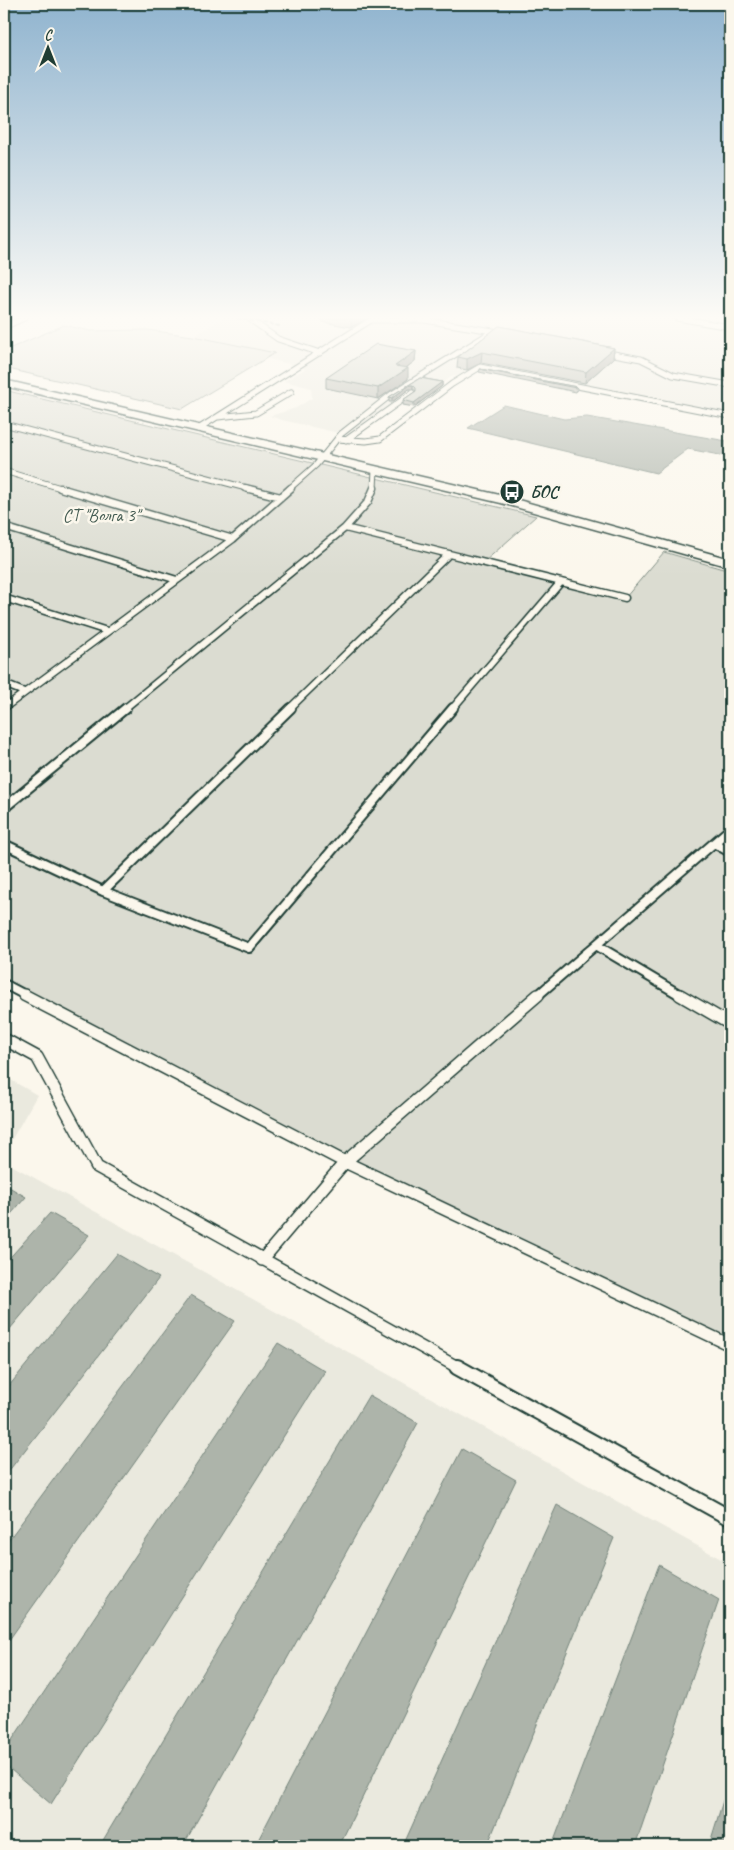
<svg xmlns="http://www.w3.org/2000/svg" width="734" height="1850" font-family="Caveat,sans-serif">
<rect width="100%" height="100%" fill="#fbf7ec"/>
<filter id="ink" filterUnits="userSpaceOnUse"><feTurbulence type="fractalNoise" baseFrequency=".02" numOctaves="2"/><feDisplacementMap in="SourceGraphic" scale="10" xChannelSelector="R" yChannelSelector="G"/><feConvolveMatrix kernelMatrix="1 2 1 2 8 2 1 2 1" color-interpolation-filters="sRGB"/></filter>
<g filter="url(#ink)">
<!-- built -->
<path fill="#eae9de" d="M224,318H708L730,322V414L481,363L465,374L451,377L429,393L412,389L347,435L282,420L270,416L296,408L312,398L311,388L284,381L305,369L302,367L268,359L274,354L193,336Z
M4,1076L37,1095L4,1153Z
M4,1161L730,1564V1846H4Z"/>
<!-- green -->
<path fill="#dbdcd1" stroke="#7d8c82" d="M64,325L90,331L147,330L193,336L275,353L182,409L4,368V351Z
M4,390L536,516L484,562L625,598L664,552L730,571V1345L345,1162L4,984Z"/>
<!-- water -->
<path fill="#adb4aa" stroke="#74847b" d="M504,405L564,419L587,417L727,441L730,443V457L688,449L656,473L468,428Z
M4,1184L26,1197L4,1222Z
M50,1213L89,1235L4,1336V1264Z
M117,1254L159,1278L4,1477V1392Z
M191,1295L235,1321L4,1647V1546Z
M278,1343L325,1371L51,1804L4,1764V1752Z
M369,1395L418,1423L183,1846H107L102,1842Z
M462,1449L516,1480L339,1846H255Z
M557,1505L614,1538L487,1846H403Z
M659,1565L719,1600L635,1846H552Z
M730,1778V1846H709Z"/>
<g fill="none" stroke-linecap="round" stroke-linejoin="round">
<defs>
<path id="lane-far4" d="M248,318L278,339L320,353
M677,318L730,327
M4,327L24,318
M603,352L641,359L673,375L730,385
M218,417L256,413L291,392
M4,424L250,489
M198,429L371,320H424L493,331
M337,439L366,441L380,439L452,384L480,367L730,416
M346,440L412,393
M4,471L64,489
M289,489L316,465L341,434L392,394L493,331L504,333
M374,489L375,469"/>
<path id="lane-far3" d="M60,488L233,539
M245,488L281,497
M4,527L177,580
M345,528L449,554
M4,598L107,631
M4,684L24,692
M4,708L233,539L291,488
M124,709L345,528L368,502L374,488
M289,709L449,554L625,598
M452,709L561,582"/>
<path id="lane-far2" d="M4,808L126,708
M714,843L730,852
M4,844L103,891L291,708
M103,891L249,948L453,708
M596,945L682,996
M4,984L27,996
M537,996L730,829"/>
<path id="lane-far1" d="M24,995L345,1162L730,1345
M680,995L730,1024
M4,1039L37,1057L97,1167L459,1368
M262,1260L345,1162L538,995"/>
<path id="lane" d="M457,1367L730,1518"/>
<path id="street" d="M4,380L504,496L730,559V567L501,503L4,386Z"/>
</defs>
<!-- lane-far4 casing -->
<use href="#lane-far4" stroke="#1f3d34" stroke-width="7"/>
<!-- lane-far3 casing -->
<use href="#lane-far3" stroke="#1f3d34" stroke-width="9"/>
<!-- lane-far2 casing -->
<use href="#lane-far2" stroke="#1f3d34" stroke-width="12"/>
<!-- lane-far1 casing -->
<use href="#lane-far1" stroke="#1f3d34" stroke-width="14"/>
<!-- lane casing -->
<use href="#lane" stroke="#1f3d34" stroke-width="18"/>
<!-- street casing -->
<use href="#street" stroke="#1f3d34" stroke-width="3"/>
<!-- lane-far4 -->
<use href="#lane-far4" stroke="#fbf7ec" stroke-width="5"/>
<!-- lane-far3 -->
<use href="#lane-far3" stroke="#fbf7ec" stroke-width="6"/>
<!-- lane-far2 -->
<use href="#lane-far2" stroke="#fbf7ec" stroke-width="8"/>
<!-- lane-far1 -->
<use href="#lane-far1" stroke="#fbf7ec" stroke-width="11"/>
<!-- lane -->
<use href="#lane" stroke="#fbf7ec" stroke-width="14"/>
<!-- street -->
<use href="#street" fill="#fbf7ec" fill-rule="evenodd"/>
<!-- rail -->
<path stroke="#1f3d34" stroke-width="2" stroke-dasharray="4.5 2" stroke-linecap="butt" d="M237,318L280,326"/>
</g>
<!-- wall -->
<path fill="#a9ada3" stroke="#1f3d34" d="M323,318H368L351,327L323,322Z
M499,326L614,348L613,358L585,383L481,363L467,370L457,368L458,357Z
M416,351L415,361L406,368L408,379L378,399L326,388V378Z
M480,369L577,387V390L576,392L479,372Z
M420,378L442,382V386L414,407L403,405V400L416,391L413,389H409L392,402H389V397Z"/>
<!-- shaded-wall -->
<path fill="#898d85" stroke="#1f3d34" d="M351,318H368L351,327Z
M614,348L613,358L585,383L586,372Z
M416,351L415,361L395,376V366Z
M482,352L481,363L467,370V359Z
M408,368V379L378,399V388Z
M442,382V386L414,407V403Z
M410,385H413V389H409L392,402V398Z"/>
<!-- building -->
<path fill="#c4c9be" stroke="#1f3d34" d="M499,326L614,348L586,372L482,352L467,359L458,357Z
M376,344L416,351L395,366L408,368L378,388L326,378Z
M480,369L577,387L576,388Z
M420,378L442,382L414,403L403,400L416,391V388L413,385H410L392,398L389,397Z"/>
</g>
<!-- sky -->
<linearGradient id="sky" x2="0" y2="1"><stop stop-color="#90b4cf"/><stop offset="0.55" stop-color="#fdfbf6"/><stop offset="1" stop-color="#fdfbf6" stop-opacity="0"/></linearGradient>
<rect width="734" height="577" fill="url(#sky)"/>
<!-- icons -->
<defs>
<symbol id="bus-disc" viewBox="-11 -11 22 22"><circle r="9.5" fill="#1f3d34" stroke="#fbf7ec"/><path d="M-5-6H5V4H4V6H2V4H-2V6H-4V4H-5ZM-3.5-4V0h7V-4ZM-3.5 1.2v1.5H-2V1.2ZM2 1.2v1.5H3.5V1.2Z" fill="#fff"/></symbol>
</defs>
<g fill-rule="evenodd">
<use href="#bus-disc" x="498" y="478" width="28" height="28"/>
</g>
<g text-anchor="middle" stroke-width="5" stroke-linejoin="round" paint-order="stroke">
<!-- far-poi labels -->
<g font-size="18" font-weight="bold" fill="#1f3d34" stroke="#fbf7ec" text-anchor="start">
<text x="530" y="498">БОС</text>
</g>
<!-- far-park labels -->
<g font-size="18" fill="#455d53" stroke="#fbf7ec">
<text x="101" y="521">СТ "Волга 3"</text>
</g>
</g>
<!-- margin -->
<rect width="734" height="1850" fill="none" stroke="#fbf7ec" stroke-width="20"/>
<rect x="10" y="10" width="714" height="1830" fill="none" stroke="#1f3d34" stroke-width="2" filter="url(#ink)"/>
<!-- north arrow -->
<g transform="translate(48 48)" stroke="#fbf7ec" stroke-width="4" paint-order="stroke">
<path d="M0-4L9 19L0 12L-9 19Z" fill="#1f3d34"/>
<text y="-8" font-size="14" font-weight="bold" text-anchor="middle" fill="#1f3d34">С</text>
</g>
</svg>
